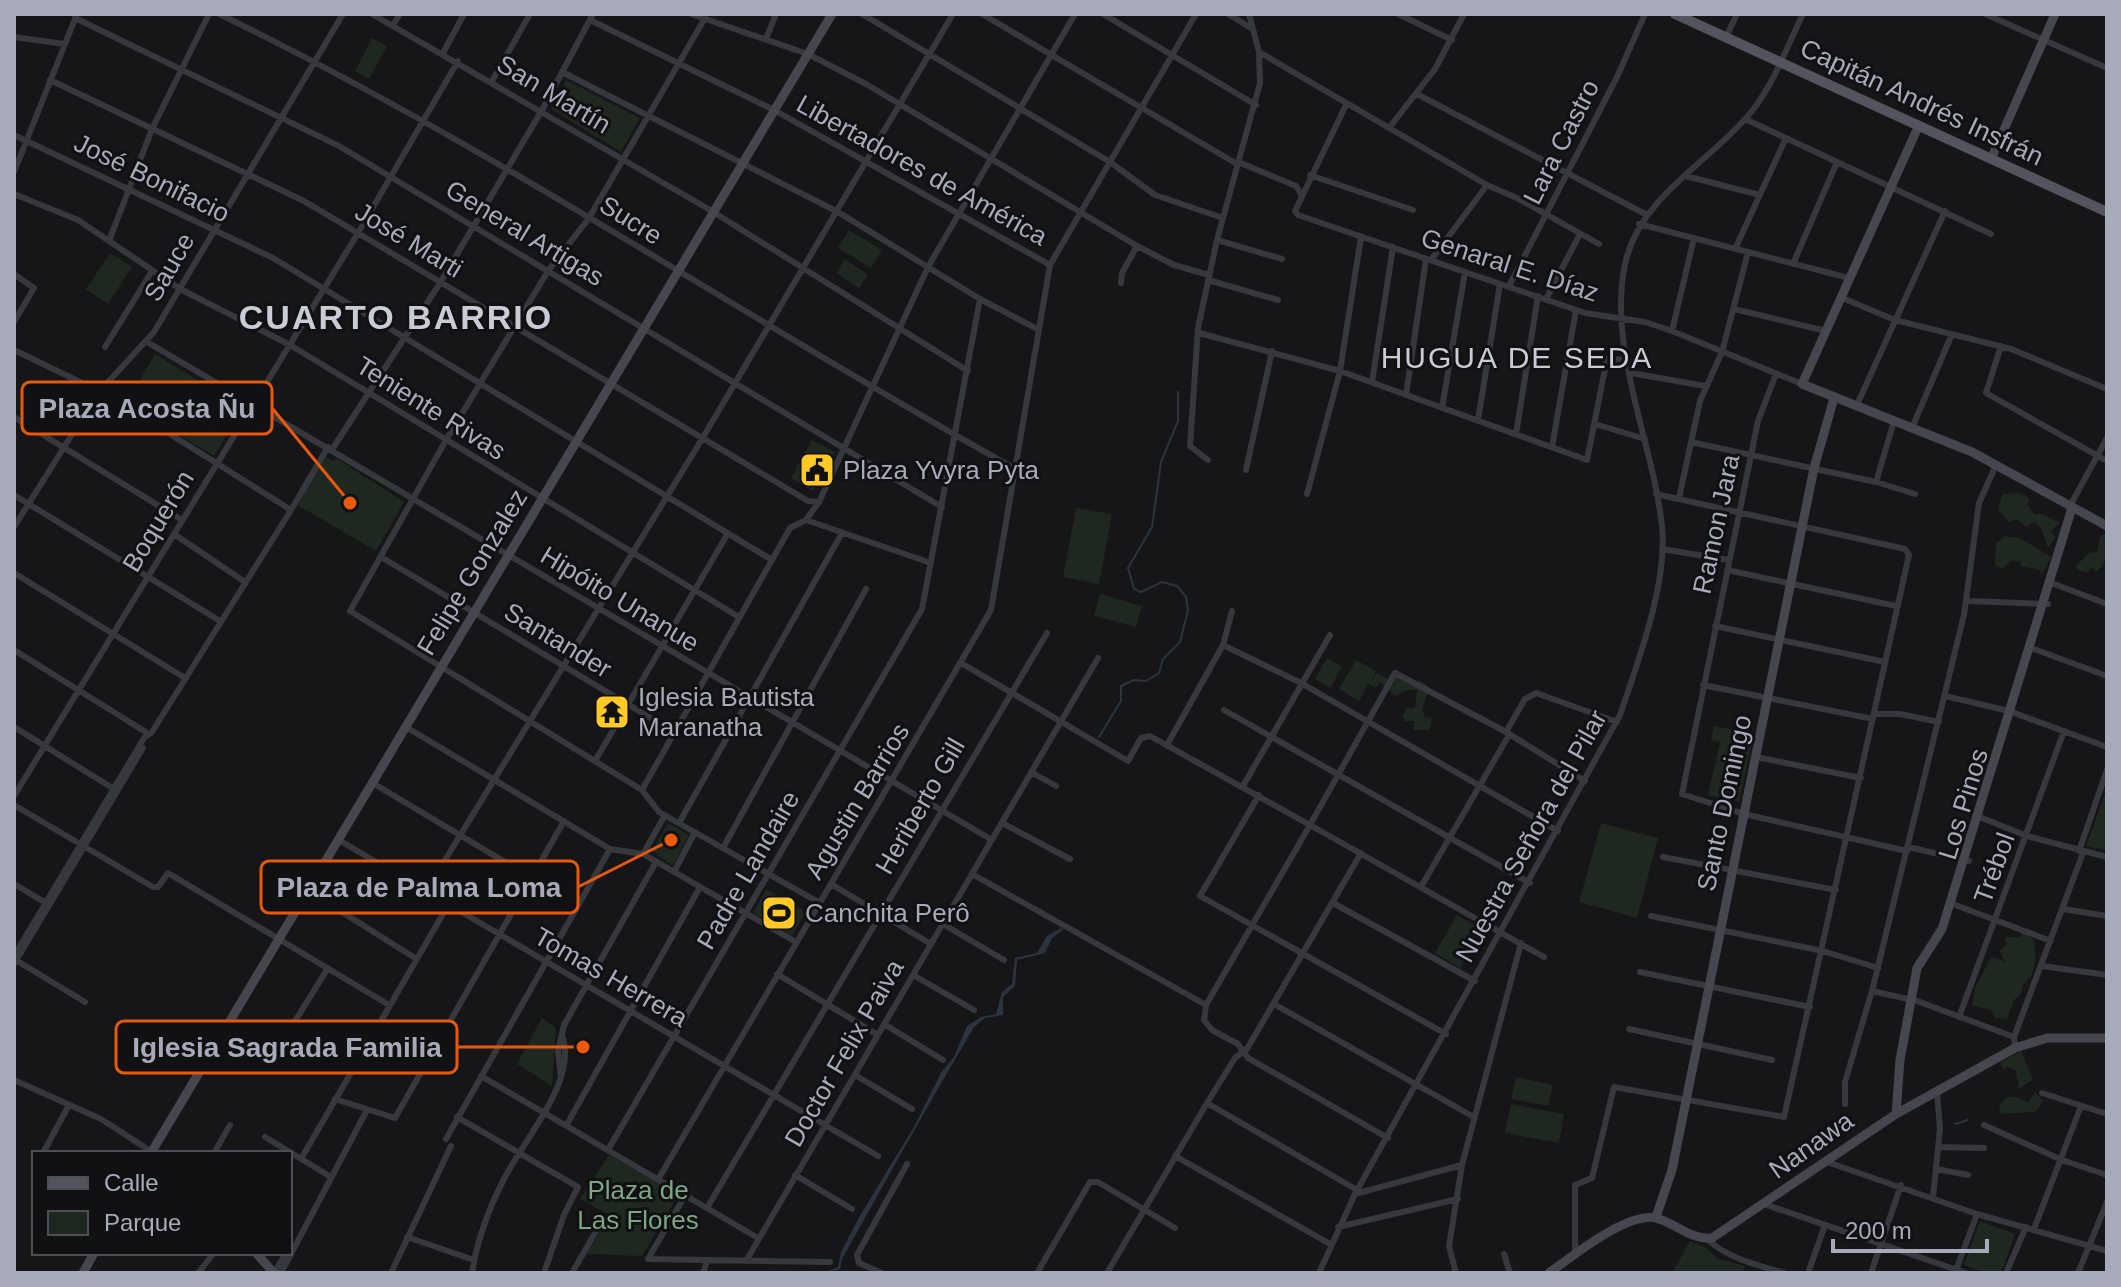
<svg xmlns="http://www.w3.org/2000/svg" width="2121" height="1287" font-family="Arial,sans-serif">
<rect width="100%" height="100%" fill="#161619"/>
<!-- green -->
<path fill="#1e2720" d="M372,38L387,46L369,79L355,71Z
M566,80L640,118L621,152L551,109Z
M849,230L882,250L871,268L838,248Z
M110,253L132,267L108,304L86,289Z
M845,259L868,275L859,288L836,273Z
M155,354L243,408L214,456L126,403Z
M812,440L835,452L813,491L791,478Z
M324,456L333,461L336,458L404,502L376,551L296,504Z
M2019,493L2029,498L2028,505L2034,514H2043L2060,523L2051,531L2056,537L2048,548L2042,530L2035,522L2026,527L2017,519L2009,522L1998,510L2002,494Z
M1076,508L1112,514L1099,584L1063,577Z
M2107,533C2107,548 2109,563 2096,572L2093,567L2088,572L2077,570L2076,566L2089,553L2097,552L2100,536Z
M2005,536L2020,538L2051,557L2040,578L2041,570L2021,566L2020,561H2011L2002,569L1995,565L1996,543Z
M1100,594L1142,606L1136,627L1094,616Z
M1327,658L1342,667L1330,688L1315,679Z
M1356,660L1376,671L1371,681L1377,673L1388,679L1393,676L1416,683L1420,680L1430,688L1422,709L1425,717L1432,718L1430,730H1414V721H1405L1402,716L1407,708H1415L1417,690H1407L1395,696L1380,682L1376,688L1368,684L1359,701L1339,689Z
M1714,726L1754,734L1739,802L1708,795L1720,742L1711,740Z
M2107,788V850L2086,846Z
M668,823L689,835L673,866L652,851Z
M1601,823L1658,838L1637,918L1579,902Z
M766,889L806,912L792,936L753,913Z
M1457,915L1482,930L1460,968L1435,953Z
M2027,926C2035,943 2038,954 2033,970C2031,981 2023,979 2021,994L2014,1000L2007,1019L1995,1018L1991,1010L1972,1005L1975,988L1990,959L1994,957L2005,962L1999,951L2006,945L2005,937H2020Z
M542,1018L556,1028L552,1086L517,1064Z
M2021,1051L2033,1079L2019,1089L2016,1071L2007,1066L2004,1070L2000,1063Z
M1516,1077L1553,1085L1548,1106L1511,1099Z
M2035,1092L2043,1101L2036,1112L2001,1114L1999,1106C2009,1092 2016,1096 2028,1103Z
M1511,1104L1564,1114L1559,1143L1505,1133Z
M609,1155L679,1194L642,1256L587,1254L609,1215L580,1199Z
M1980,1221L2015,1234L2001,1273H1986L1964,1265Z
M1690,1241L1705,1247L1718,1259L1745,1266L1742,1273H1672Z"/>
<!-- water -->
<path fill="#2b343e" d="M1061,928L1064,929L1052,938L1045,953L1017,960L1015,986L1003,997V1015L985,1018L974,1027C929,1103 885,1182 842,1259L840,1269L824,1273L838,1267L841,1252L861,1214L915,1125L942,1071L954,1057L967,1026L981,1017L996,1014L1002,992L1012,984L1015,958L1037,953L1047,936Z"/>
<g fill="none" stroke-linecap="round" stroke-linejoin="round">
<!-- stream -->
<path stroke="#2b343e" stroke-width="2" d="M1099,737L1121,701V686L1134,680L1146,681L1159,673L1163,659L1180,642L1188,610L1186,597L1177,586L1162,582L1141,592L1134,589L1128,568L1152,527L1161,462L1178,421V392
M1955,1124L1968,1120"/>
<!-- street -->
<path stroke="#37383e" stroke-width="6" d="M219,14C495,148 749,321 1017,470
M372,14L710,210L968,371
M691,14L808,54L866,84L1137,246L1174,265L1209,275
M862,14L1110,162L1155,195L1223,218
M982,14L1237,164
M1103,14L1256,105
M1228,14L1251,28
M1398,14L1452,40
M1985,14L2107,68
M75,18L339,146L942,507
M705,18L589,218L548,271L446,440L350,611L642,790L659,812L820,903
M590,20L774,110L1050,265
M393,25L400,14
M14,37L64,44
M1726,37L1737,14
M766,39L776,14
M1259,52L1487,185L1519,199L1599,244
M443,53L464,14
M562,72L838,212L980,299L1039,330
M50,80L304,201L808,501L819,502
M492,81L530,14
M1417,94L1647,215
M1346,105L1295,211L1298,215L1585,313L1645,322L1672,331L1802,384
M1745,119L1991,234
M1389,128L1435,69L1464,14
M14,135L273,258L772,560
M1238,162L1296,186L1301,194
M14,172L77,14
M1310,175L1413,210
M1686,176L1760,195
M14,194L78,220L180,289L290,345L739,617
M1639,224L1849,278
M1217,240L1282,259
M109,241L152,129L209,14
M1735,249L1786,138
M1431,260L1487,185
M1793,264L1837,162
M14,274L34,288L14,322
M1208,280L1278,300
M1121,283L1122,273L1137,246
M1509,286L1617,77L1645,14
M1840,297L1895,320L2011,349L2107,389
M1546,299L1580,234
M1734,309L1826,331
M1672,331L1694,238
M1199,333L1340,371L1587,460L1607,359L1628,360
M147,342L992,840
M2001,346L1986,393L2107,461
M105,347L152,271
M14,350L111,397L291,510L152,732L144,738L14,956
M1631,373L1705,386
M1776,374L1758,421L1682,794L1744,814L1907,851
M1372,382L1393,247
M1406,395L1426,259
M1856,407L1945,211
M1442,408L1465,272
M14,417L182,520
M1478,420L1500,284
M1595,424L1645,439
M1912,428L1952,334
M1516,434L1538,296
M1691,442L1876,482L1915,494
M1552,447L1576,310
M333,448L440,283L542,110L593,14
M1208,460L1190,446L1198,328L1217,240L1260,83L1259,52L1249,14
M1246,470L1272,351
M1876,482L1894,421
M1307,494L1340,371L1361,237
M14,495L220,621
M1679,498L1700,401L1722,352L1748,252
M2070,506L2107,438
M291,510L328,447
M806,520L819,502L928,267L1075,14
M806,520L931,563
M14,527L98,393L154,332L343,14
M174,534L245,582
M1662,549L1729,560
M381,557L674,732
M1727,570L1896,606
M14,573L185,678
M2049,582L2107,604
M1967,601L2048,604
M1715,626L1885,662
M1223,645L1301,683L1558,831
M2034,649L2107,676
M14,650L149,734
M961,663L1128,761L1141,738L1150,736L1310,825L1206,1005L1204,1020L1212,1030L1238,1044L1248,1058L1388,1138
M1703,685L1873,719
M1945,696L2009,711L2107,747
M1224,710L1530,883
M1874,714H1900L1939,722
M14,727L114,789
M406,727L610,849L643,854L796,942
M1506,732L1525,699L1536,693L1617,722
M1167,745L1223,645L1232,611
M1756,757L1861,778
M595,761L728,533
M1031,772L1056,786
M371,782L577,905
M1243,786L1330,635
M642,790L790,528L806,520
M1259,795L1200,896L1446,1034
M14,796L358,233L458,61
M14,805L153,887H158L168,873L389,1005
M1977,816L2027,836L2107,857
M679,823L842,533
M1002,823L1070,859
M337,839L878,1156
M1908,847L1969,861
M723,848L866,589
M2079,851L2107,770
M643,854L665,815
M1663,857L1836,890
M674,872L695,832
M972,874L1206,1005
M14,884L46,903
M831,884L931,944
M1421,887L1509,735
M307,890L415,958
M425,893L702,439L953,14
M1333,903L1475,981
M1950,903L2051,941
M2063,909L2107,916
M1651,916L1823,951L1878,968
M943,924L1004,960
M1544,957L1310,825L1395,673L1506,732L1585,781
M14,959L85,1002
M14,964L143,748
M2042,966L2107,975
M1640,972L1810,1007
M777,974L878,1035
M913,975L974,1010
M1872,991L1917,1001L2014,1037
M1274,1004L1472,1116
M1959,1017L2064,731
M884,1024L943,1060
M1629,1029L1772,1060
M287,1034L328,968
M2015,1048L2014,1037L2083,853
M855,1075L912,1109
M481,1076L758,1238
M561,1077L558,1051L564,1025L656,862
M14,1080L101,1119L152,1152
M2042,1093L2107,1114
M335,1099L395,1118L564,821
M1207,1103L1357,1190
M1845,1104V1082L1872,991L1964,615L1979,503L1996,465
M457,1117L578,1187L564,1215L544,1273
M1984,1125L2062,1160L2107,1175
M566,1126L700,887
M265,1137L331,1177
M446,1139L610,849
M1938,1147L1984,1148
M608,1150L922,609L980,299
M43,1153L69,1105
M214,1153L230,1125
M1175,1156L1330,1244
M301,1159L447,907
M1827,1162L1977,1214L2107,1251
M1936,1169L1968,1175
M795,1175L852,1209
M659,1178L991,610L1050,265L1196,14
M686,1194L648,1259L830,1262
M1355,1194L1462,1165
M1933,1197L1940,1129L1937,1092
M1764,1204L1966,1273
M707,1208L1047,633
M1338,1227L1458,1199
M2034,1229L2081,1106
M407,1237L474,1260
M1706,1238C1726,1258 1758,1265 1784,1273
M1504,1254L1510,1273
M1575,1255V1185L1592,1178L1614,1087L1784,1117L1909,555L1905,549L1656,494
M746,1261L1098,658
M1956,1270L1977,1214
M198,1273L214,1253
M274,1273L286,1253
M281,1273L367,1110
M391,1273L451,1146
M472,1273C477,1241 489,1208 504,1179C523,1140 579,1080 562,1035
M572,1273L603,1219
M703,1273L707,1261
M882,1273L859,1263L857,1255L907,1164
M1037,1273L1090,1182H1098L1175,1228
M1107,1273L1207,1103L1235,1058L1247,1049L1361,853
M1319,1273L1355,1194L1620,715C1638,661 1668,584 1662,526C1653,441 1604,341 1627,256C1645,193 1713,160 1752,111C1775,82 1787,46 1803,14
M1456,1273L1449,1246L1462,1165L1521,943
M1808,1273L1825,1225
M1871,1273L1901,1185
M2006,1273L2026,1227
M2078,1273L2107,1202"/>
<!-- secondary -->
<path stroke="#45464e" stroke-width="9" d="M1919,125L1802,384L1972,452L2107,526
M1991,159L2055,14
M1896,1114L1900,1060L1917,968L1942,929L2072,508
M151,1153L832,14
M1656,1217L1672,1170L1814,468L1834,398
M256,1253L274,1273
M83,1273L94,1253
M1549,1273C1571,1257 1632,1208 1659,1219C1678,1225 1691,1240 1712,1238L1896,1114L2015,1048L2047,1038H2107"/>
<!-- primary -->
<path stroke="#53545d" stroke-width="10" d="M1675,14L2107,212"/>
</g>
<!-- icons -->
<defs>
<symbol id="civic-square" viewBox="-11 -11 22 22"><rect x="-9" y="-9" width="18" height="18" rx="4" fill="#ffc928" stroke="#111114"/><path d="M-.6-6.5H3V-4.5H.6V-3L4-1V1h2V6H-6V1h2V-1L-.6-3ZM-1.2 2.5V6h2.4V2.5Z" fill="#111"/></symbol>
<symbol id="temple-square" viewBox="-11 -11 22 22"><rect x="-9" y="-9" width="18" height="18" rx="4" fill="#ffc928" stroke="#111114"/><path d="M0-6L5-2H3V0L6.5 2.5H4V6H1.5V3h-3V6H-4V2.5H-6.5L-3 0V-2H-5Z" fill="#111"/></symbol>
<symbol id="stadium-square" viewBox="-11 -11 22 22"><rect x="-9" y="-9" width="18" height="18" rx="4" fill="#ffc928" stroke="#111114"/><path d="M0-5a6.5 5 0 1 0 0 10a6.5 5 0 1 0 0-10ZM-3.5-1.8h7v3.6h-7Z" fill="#111"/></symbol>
</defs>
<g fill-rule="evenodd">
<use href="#civic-square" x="797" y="450" width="40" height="40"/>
<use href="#temple-square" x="592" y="692" width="40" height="40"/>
<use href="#stadium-square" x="759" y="893" width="40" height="40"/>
</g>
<g text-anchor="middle" stroke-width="6" stroke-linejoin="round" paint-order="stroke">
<!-- street labels -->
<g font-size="26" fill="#a7abb9" stroke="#111114">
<text transform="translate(554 94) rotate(31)" y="9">San Martín</text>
<text transform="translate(1922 102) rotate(25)" y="9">Capitán Andrés Insfrán</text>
<text transform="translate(1561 142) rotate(-63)" y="9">Lara Castro</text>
<text transform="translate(922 170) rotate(29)" y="9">Libertadores de América</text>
<text transform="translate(152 178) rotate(26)" y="9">José Bonifacio</text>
<text transform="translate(631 220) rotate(32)" y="9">Sucre</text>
<text transform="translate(525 233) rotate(31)" y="9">General Artigas</text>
<text transform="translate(409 240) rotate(31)" y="9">José Marti</text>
<text transform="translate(1510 265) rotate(18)" y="9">Genaral E. Díaz</text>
<text transform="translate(169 267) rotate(-60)" y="9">Sauce</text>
<text transform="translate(431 408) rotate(32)" y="9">Teniente Rivas</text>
<text transform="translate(158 521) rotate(-59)" y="9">Boquerón</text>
<text transform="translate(1716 524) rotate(-78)" y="9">Ramon Jara</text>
<text transform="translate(472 572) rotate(-59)" y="9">Felipe Gonzalez</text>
<text transform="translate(620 599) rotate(31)" y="9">Hipóito Unanue</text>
<text transform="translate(558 640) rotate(31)" y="9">Santander</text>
<text transform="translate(857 801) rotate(-59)" y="9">Agustin Barrios</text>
<text transform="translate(1724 803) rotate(-78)" y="9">Santo Domingo</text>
<text transform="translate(1963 804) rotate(-73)" y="9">Los Pinos</text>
<text transform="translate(920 806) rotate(-60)" y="9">Heriberto Gill</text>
<text transform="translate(1531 836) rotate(-61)" y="9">Nuestra Señora del Pilar</text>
<text transform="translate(1994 868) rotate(-70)" y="9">Trébol</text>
<text transform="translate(748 870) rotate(-60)" y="9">Padre Landaire</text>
<text transform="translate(611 977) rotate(30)" y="9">Tomas Herrera</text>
<text transform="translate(844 1053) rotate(-60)" y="9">Doctor Felix Paiva</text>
<text transform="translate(1811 1145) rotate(-35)" y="9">Nanawa</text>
</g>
<!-- poi labels -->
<g font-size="26" fill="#a7abb9" stroke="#111114" text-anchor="start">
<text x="843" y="479">Plaza Yvyra Pyta</text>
<text x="638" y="706">Iglesia Bautista<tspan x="638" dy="30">Maranatha</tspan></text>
<text x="805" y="922">Canchita Perô</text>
</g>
<!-- park labels -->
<g font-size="26" fill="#7da683" stroke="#111114">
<text x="638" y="1199">Plaza de<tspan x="638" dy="30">Las Flores</tspan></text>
</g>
<!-- quarter labels -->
<g font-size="30" letter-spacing="2" fill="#c9cbd5" stroke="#111114">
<text x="1517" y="368">HUGUA DE SEDA</text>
</g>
<!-- district labels -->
<g font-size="34" font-weight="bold" letter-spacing="2" fill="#c9cbd5" stroke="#111114">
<text x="396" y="329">CUARTO BARRIO</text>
</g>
</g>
<!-- callouts -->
<path fill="none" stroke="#e8590c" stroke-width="3" d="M350 503L272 408M671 840L578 887M583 1047L457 1047"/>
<g fill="#e8590c" stroke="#111114" stroke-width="3">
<circle cx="350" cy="503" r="8"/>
<circle cx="671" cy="840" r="8"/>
<circle cx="583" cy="1047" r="8"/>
</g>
<g fill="#111114" stroke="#e8590c" stroke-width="3">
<rect x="22" y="382" width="250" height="52" rx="8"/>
<rect x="261" y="861" width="317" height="52" rx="8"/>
<rect x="116" y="1021" width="341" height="52" rx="8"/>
</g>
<g font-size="28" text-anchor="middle" font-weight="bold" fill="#a7abb9">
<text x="147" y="418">Plaza Acosta Ñu</text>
<text x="419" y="897">Plaza de Palma Loma</text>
<text x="287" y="1057">Iglesia Sagrada Familia</text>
</g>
<!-- border -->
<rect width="2121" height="1287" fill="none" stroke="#a7abb9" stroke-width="32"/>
<!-- legend -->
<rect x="32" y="1151" width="260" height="104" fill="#111114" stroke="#4d4f56" stroke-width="2"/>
<rect x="48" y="1177" width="40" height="12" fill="#53545d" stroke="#4d4f56" stroke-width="2"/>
<text x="104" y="1191" font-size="24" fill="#a7abb9">Calle</text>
<rect x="48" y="1211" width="40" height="24" fill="#1e2720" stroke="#4d4f56" stroke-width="2"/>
<text x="104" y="1231" font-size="24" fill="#a7abb9">Parque</text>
<!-- scale -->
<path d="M1833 1239v12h154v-12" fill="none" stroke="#a7abb9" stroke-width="4"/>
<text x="1845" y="1239" font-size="24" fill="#a7abb9" stroke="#111114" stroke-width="6" paint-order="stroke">200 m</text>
</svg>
